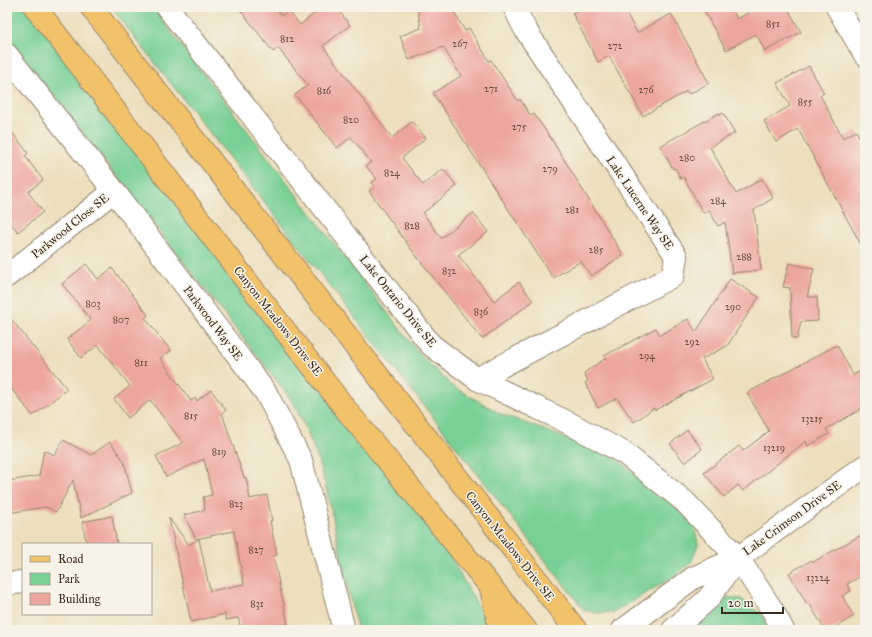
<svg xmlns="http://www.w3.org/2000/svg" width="872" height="637" font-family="'IM FELL Great Primer',serif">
<rect width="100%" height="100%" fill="#f7f3e8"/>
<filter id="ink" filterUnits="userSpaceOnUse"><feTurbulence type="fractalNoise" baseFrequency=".025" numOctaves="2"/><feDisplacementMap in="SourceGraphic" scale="8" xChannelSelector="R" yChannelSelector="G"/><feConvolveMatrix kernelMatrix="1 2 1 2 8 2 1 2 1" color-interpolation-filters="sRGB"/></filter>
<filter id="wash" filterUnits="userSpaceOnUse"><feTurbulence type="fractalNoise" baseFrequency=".012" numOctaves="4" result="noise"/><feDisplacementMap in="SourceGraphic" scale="16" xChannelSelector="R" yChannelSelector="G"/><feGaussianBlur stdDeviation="0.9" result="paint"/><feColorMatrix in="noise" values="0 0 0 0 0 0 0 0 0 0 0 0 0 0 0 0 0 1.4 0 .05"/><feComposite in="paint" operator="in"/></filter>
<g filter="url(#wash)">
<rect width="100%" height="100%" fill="#eddfbd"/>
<!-- green -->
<path fill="#78d096" stroke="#5a7d5a" d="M7,7H25L444,546L491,630H358C336,556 333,475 295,407C287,392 274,378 264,365L7,37Z
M111,7H152L420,355L452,386L501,414L613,456L675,507L694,526L698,544L692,561L678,574L614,612L596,613L584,610Z
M725,597L741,599L763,616L769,630H686L711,603Z"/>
<g id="blocks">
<!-- building -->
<path fill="#eda69f" d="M238,7H275L282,16L288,10L300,25L323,7H336L350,25L323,46L392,138L412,122L426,138L402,158L423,185L443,169L457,186L423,213L441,238L473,213L488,232L458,255L494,301L519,282L533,301L482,339L414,253L369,191L375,187L371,183L377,179L366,166L371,162L351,137L337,148L295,95L308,85L278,48L273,52Z
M417,7H451L465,31L469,28L489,61L491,60L518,101L520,99L531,116L534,114L550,137L623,255L591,276L581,261L553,278L433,93L461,76L443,47L409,60L400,36L421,28Z
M583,7H623L637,33L671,14L709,83L689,94L687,91L643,116L609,56L598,62L586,39L572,13Z
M702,7H731L737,19L759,7H787L801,32L765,51L756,34L726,50Z
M809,66L824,93L820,95L843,138L856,131L865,148V252L798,129L776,142L764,121L790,106L777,83Z
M719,113L720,115L723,113L735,133L710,147L736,194L762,179L773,198L754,210L761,270L732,273L725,222L718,226L709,210L703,213L684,177L681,179L675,168L673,169L660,146Z
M7,126L28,153L25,156L43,180L28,192L43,212L18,232L7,219Z
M789,263L814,269L807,297H817L818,321L801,322L797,339L792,338L790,288L783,287Z
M86,264L98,279L112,268L148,315L145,318L171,351L160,358L191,401L195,398L197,401L211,390L226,410L222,413L244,478L246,477L250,499L267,495L272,521H270L277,555L273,556L288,624L260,630H252V626L241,628L238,618L226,620L225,614L191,622L169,518L189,545L199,539L210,591L244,584L234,531L196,539L184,515L205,510L203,497L212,495L204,459L166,477L156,456L183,443L150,400L128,418L114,399L130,386L98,345L81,358L67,339L91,320L62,284Z
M730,279L759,297L727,346L702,359L713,379L655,410L654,408L634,422L617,398L598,408L585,383L588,381L584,373L606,358L604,356L656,328L660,335L688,319L696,332Z
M7,314L67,389L33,416L7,383Z
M837,345L853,375L865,369V407L826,429L829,434L808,446L806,441L743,491L738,485L724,497L704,473L739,446L743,451L769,431L747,393Z
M687,430L702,449L685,463L670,444Z
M63,440L91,455L110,442L124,461L132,493L81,518L73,480L56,512L46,507L7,513V481L39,476L44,450L55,455Z
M112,516L117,544H87L82,522Z
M865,533V574L847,584L851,591L842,596L854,616L831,630H825L809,603L807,604L789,573L812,560L813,562Z"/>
</g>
</g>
<g filter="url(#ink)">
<use href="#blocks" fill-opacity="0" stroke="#94846e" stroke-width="1"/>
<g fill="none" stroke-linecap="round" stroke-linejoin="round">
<defs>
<path id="minor" d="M167,7L431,345L477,379L567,422L624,453L684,501L738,558L773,611L783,630
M837,7L865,55
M7,55L114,191L266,393L301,460L344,630
M7,276L114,191
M477,379L673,276L676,256L525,29L514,7
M7,584L22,582
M623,630L693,578L738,558L865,466
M673,630L708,599L737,559"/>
<path id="major" d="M35,7L347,411L526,630
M91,7L576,630
M491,588L500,630"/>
</defs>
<!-- minor casing -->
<use href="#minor" stroke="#94846e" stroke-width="24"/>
<!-- major casing -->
<use href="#major" stroke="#94846e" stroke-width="24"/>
<!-- minor -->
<use href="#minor" stroke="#fff" stroke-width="22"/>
<!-- major -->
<use href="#major" stroke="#f2c26a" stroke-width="22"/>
</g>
</g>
<g text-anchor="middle" stroke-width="3" stroke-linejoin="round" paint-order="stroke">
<!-- number labels -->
<g font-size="10" fill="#68493e">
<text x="773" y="27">851</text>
<text x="287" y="42">812</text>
<text x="460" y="47">267</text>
<text x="615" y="49">272</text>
<text x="491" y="92">271</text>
<text x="646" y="93">276</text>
<text x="324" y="94">816</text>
<text x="805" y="105">855</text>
<text x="351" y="123">820</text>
<text x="519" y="130">275</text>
<text x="687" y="161">280</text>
<text x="550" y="172">279</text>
<text x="392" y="176">824</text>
<text x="718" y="204">284</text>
<text x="572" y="213">281</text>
<text x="412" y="229">828</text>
<text x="596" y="253">285</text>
<text x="744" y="260">288</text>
<text x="449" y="274">832</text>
<text x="93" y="307">803</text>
<text x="733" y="310">290</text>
<text x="481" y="315">836</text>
<text x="121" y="323">807</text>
<text x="692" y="345">292</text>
<text x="647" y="359">294</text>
<text x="141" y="366">811</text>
<text x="191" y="419">815</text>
<text x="812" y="422">13215</text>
<text x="774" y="451">13219</text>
<text x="219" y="455">819</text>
<text x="236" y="507">823</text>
<text x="256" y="553">827</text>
<text x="818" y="581">13224</text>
<text x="257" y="607">831</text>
</g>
<!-- street labels -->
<g font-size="12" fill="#3b2a1e" stroke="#f7f3e8">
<text transform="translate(640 203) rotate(56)" y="4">Lake Lucerne Way SE</text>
<text transform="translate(70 226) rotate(-39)" y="4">Parkwood Close SE</text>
<text transform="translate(398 301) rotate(51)" y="4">Lake Ontario Drive SE</text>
<text transform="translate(278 321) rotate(52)" y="4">Canyon Meadows Drive SE</text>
<text transform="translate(213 323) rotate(53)" y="4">Parkwood Way SE</text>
<text transform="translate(792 518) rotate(-36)" y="4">Lake Crimson Drive SE</text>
<text transform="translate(510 546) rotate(52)" y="4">Canyon Meadows Drive SE</text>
</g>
</g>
<!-- margin -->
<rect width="872" height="637" fill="none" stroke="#f7f3e8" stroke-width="24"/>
<!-- legend -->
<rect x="22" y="543" width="130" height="72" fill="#f7f3e8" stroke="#aca397"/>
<rect x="30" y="556" width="20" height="6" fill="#f2c26a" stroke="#aca397"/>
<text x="58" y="563" font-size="12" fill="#3b2a1e">Road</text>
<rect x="30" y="573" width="20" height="12" fill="#78d096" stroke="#aca397"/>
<text x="58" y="583" font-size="12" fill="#3b2a1e">Park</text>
<rect x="30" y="593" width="20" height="12" fill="#eda69f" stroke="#aca397"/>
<text x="58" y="603" font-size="12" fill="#3b2a1e">Building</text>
<!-- scale -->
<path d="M722 607v6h61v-6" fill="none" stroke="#3b2a1e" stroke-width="2"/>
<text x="728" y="607" font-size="12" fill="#3b2a1e" stroke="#f7f3e8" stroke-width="3" paint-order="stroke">20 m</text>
</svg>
